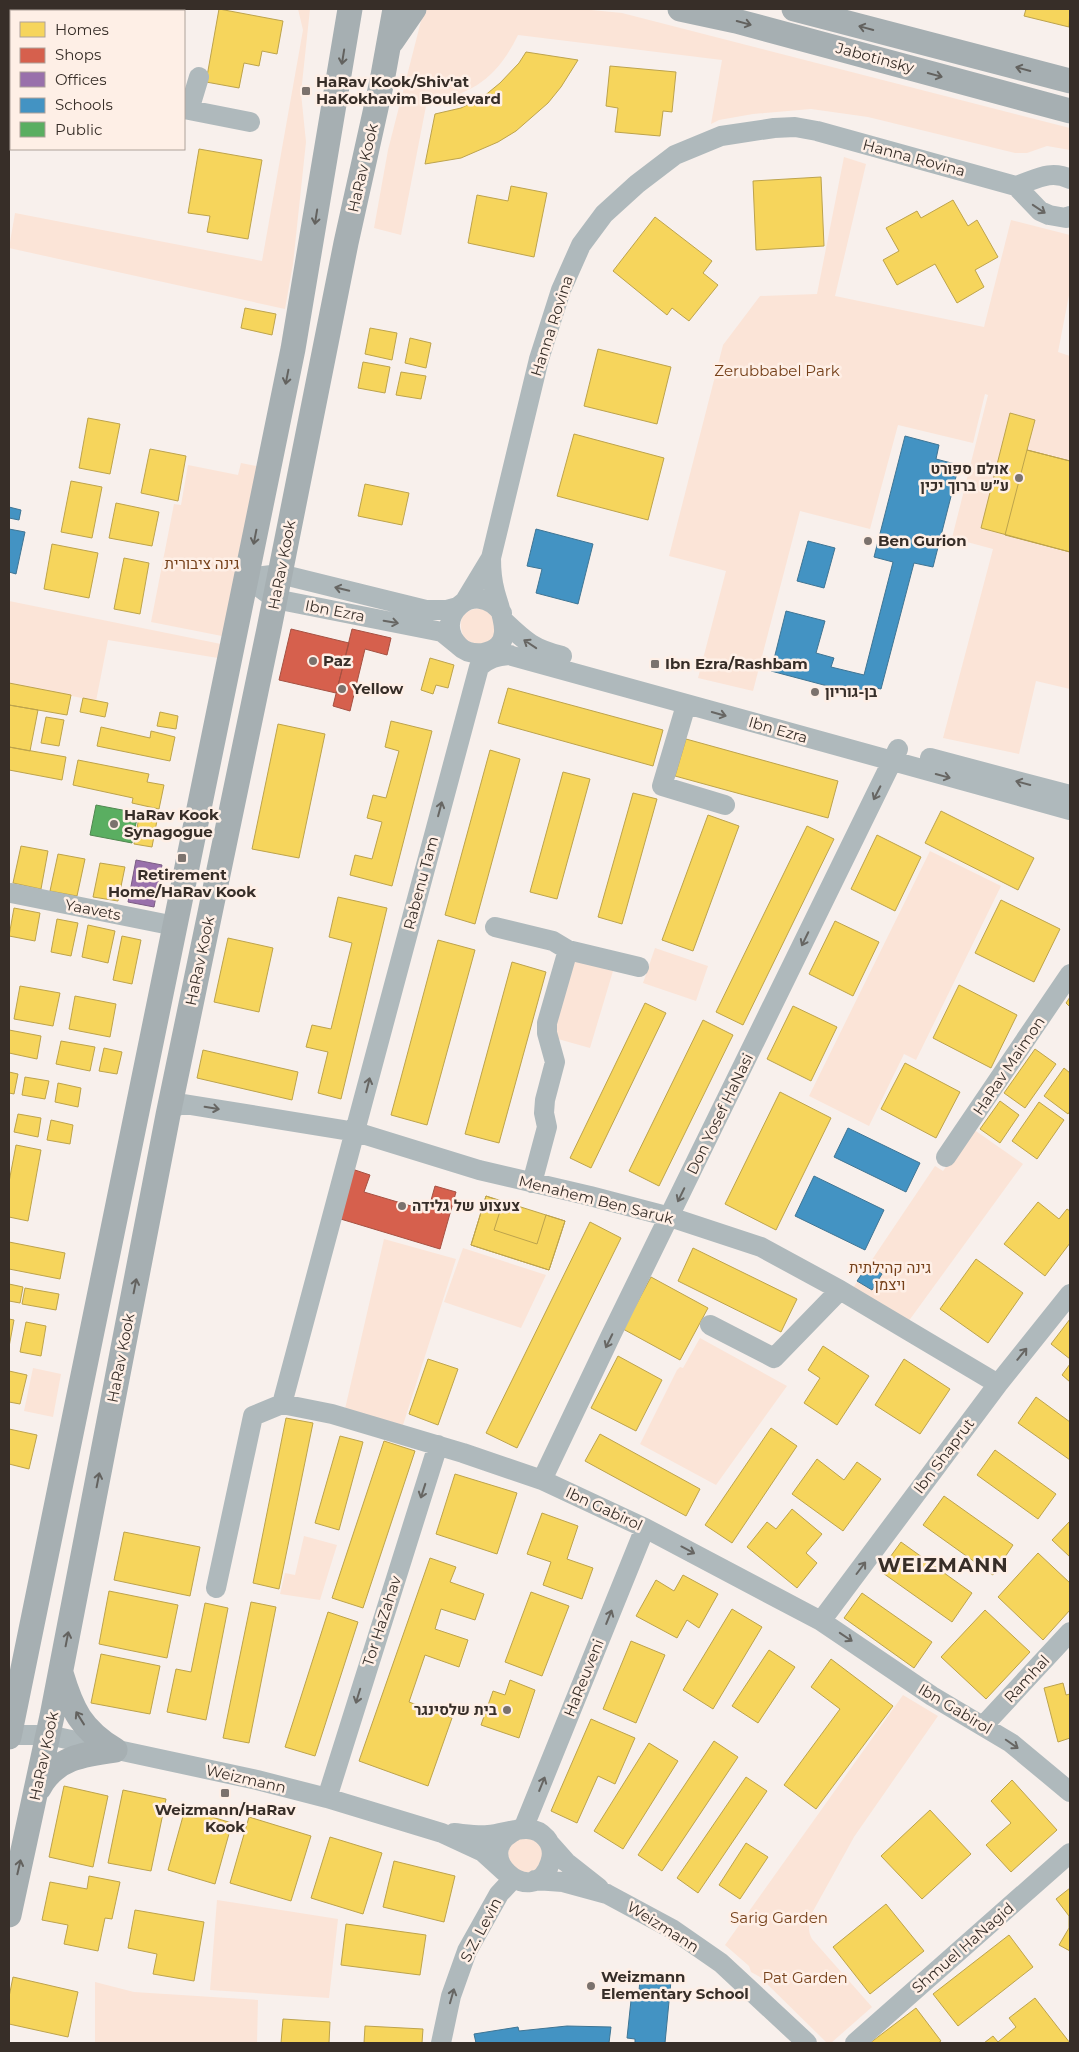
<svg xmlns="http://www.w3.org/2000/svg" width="1079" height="2052" font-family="Montserrat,Heebo,sans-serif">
<rect width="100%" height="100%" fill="#f8f0ec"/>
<!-- green -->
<path fill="#fbe4d7" d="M9,9H21L29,11H11V72L9,74Z
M298,9H310L301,93L306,142L293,264L285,309L9,248L15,213L262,261L303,30Z
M427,9H581L622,13L1070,128V150L1047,146L1027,153H1015L868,117L811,109L753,114L719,120L711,124L722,60L518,35C498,76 473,96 427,101L401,235L374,228L388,150L422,17Z
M844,157L866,164L835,296L984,327L1011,220L1070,235V290L1058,352L1070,356V689L1036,681L1019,754L943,738L993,549L952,538L988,395L985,394L973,443L898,425L870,529L800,511L753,691L698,678L726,571L669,556L723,345L760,296L817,294Z
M241,463L261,467L227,637L151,622L174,504L181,505L188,465L238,475Z
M9,601L221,644L218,658L108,640L96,701L9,683Z
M479,608L484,609L494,616L495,637L482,646L465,640C458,625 458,611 479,608Z
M930,851L1001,886L916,1060L904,1054L869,1126L809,1096Z
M655,948L708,966L696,1001L643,983Z
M570,958L613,971L590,1048L558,1039L549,1028Z
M973,1129L1023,1164L908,1322L853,1288L935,1166L943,1171Z
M384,1239L456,1259L403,1425L345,1409Z
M463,1248L546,1275L521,1328L444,1302Z
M700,1338L787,1386L716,1485L640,1444L677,1370L680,1367L683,1368Z
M33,1368L61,1374L53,1417L24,1411Z
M304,1536L337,1545L320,1600L280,1594L285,1573L295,1575Z
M903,1695L938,1716L854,1837L812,1913C809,1923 807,1930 812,1939L872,2007L831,2043H827L760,1977L751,1972L749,1966L725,1945Z
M521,1834L545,1846L540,1872L514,1873L505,1848Z
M217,1900L338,1919L329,1998L210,1990Z
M95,1982L134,1992L258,2000L257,2043H95Z"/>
<!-- homes -->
<path fill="#f6d55c" stroke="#bda34c" d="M72,9H137V11H71Z
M219,9L283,21L277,54L262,51L259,66L244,63L239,88L206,82Z
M1026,9H1070L1069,27L1024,16Z
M526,52L578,60L561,87L548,103L516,131L498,142L461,158L425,164L435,114L461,108L483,97L500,83L519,63Z
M610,66L676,72L672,112L663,111L660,136L615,132L618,108L606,106Z
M199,149L262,160L248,239L207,232L210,216L188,213Z
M821,177L824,246L756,250L753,181Z
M511,186L547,193L534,257L468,243L477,195L508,201Z
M953,200L968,226L977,220L998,257L975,270L984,287L957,303L935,264L897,285L883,260L899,251L886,228L917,211L921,218Z
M655,217L712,261L703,273L718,285L689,321L672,308L667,315L613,271Z
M245,308L276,314L272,335L241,328Z
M370,328L397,333L392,360L365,354Z
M410,338L431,343L426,368L405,363Z
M598,349L671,367L657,424L584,406Z
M363,362L390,367L385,393L358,388Z
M401,372L426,376L421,399L396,395Z
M1010,413L1035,420L1027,450L1070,461V552L981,528Z
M88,418L120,424L110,474L79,468Z
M574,434L664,458L648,520L557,496Z
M150,449L186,456L178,501L141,493Z
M1027,450L1070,461V552L1005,535Z
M71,481L102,487L92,538L61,532Z
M365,484L409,493L402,525L358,516Z
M116,503L159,512L152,546L109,538Z
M52,544L98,553L89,598L44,589Z
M124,558L149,563L140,614L114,609Z
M430,658L454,665L448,688L436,685L433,694L421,690Z
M9,683L71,695L67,715L9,705Z
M508,688L663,730L653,766L498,723Z
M83,698L108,703L105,717L80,712Z
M9,705L38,710L30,751L9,747Z
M160,712L178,716L176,729L157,726Z
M46,717L64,720L59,746L41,743Z
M391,721L432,731L392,886L350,875L355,855L372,859L382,822L367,818L373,795L386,798L399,751L385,747Z
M278,724L325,734L299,858L252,849Z
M101,727L150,738L151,731L175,737L170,761L97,746Z
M686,739L838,781L828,818L675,776Z
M9,747L66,757L62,780L9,770Z
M490,750L520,759L475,924L445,915Z
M78,760L149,774L147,782L164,785L159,809L132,803L133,798L73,785Z
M563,772L590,779L557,899L530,892Z
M633,793L657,799L622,924L598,917Z
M941,811L1034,858L1018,890L925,843Z
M140,812L158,815L152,847L134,844Z
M708,815L739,826L693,951L662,940Z
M807,826L834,839L743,1025L716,1012Z
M877,835L921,857L895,911L851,889Z
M21,846L48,851L41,889L13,883Z
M58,854L85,859L77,896L50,891Z
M100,863L125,867L118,901L93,897Z
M338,897L387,908L341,1099L318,1093L328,1052L306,1047L312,1025L331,1029L352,943L329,937Z
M1001,900L1060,929L1034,982L975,953Z
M14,908L40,913L35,941L9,936Z
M57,919L78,923L71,956L51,952Z
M835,921L879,942L853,996L809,974Z
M88,925L115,931L108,963L82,957Z
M122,936L141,940L132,984L113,980Z
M228,938L273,948L259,1012L214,1002Z
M438,940L475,950L427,1125L391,1115Z
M512,962L546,972L499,1143L465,1134Z
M959,985L1017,1015L991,1068L933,1038Z
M20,986L60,993L53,1026L14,1019Z
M75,996L116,1004L110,1037L69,1029Z
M1070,997V1007L1066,1003Z
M645,1003L666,1013L591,1168L570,1158Z
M793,1006L837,1027L811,1081L767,1059Z
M703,1020L733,1035L659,1186L629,1171Z
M9,1030L41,1036L37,1059L9,1053Z
M61,1041L95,1047L90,1071L56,1064Z
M104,1048L122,1052L117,1074L99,1071Z
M1035,1049L1056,1064L1025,1108L1004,1093Z
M203,1050L298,1072L292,1100L197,1078Z
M905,1063L960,1092L936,1138L881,1109Z
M1064,1068L1070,1073V1111L1068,1114L1044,1096Z
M9,1072L18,1074L14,1094L9,1093Z
M25,1077L49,1081L45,1099L22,1095Z
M58,1083L81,1088L78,1107L55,1102Z
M780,1092L831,1118L776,1230L725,1204Z
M1000,1101L1019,1115L1000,1143L980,1129Z
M1039,1102L1064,1120L1037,1159L1012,1141Z
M18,1114L41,1118L38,1137L14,1132Z
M51,1120L73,1125L70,1144L47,1140Z
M16,1145L41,1150L28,1221L9,1217V1182Z
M486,1196L503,1202L494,1230L537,1244L546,1215L565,1221L549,1270L471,1245Z
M486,1196L565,1221L549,1270L471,1245Z
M1038,1202L1059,1219L1067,1209L1070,1211V1243L1045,1276L1004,1244Z
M590,1222L621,1238L517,1448L486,1433Z
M9,1242L65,1253L60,1279L9,1269Z
M693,1248L797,1299L781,1332L678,1281Z
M976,1259L1023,1293L988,1343L940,1309Z
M651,1277L708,1308L680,1360L623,1329Z
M9,1284L23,1287L20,1303L9,1301Z
M25,1288L59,1294L56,1310L22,1304Z
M9,1319L14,1320L9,1347Z
M1070,1319V1359L1051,1344Z
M26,1322L46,1326L41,1356L20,1352Z
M823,1346L869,1376L837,1425L804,1403L820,1378L808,1370Z
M618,1356L662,1380L636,1431L591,1408Z
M428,1359L458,1369L438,1425L409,1414Z
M904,1359L950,1389L920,1434L875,1405Z
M1070,1364V1382L1062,1375Z
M9,1371L27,1375L20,1404L9,1402Z
M1036,1397L1070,1422V1460L1018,1423Z
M286,1418L313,1423L279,1589L253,1583Z
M771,1428L797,1446L732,1543L705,1525Z
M9,1429L37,1435L29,1469L9,1464Z
M600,1434L700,1489L686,1516L585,1461Z
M340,1436L363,1442L339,1530L315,1523Z
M384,1441L415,1451L363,1608L332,1598Z
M995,1450L1056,1494L1038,1519L977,1475Z
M817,1459L844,1480L857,1462L881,1479L843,1531L792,1494Z
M455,1474L517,1493L497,1554L436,1534Z
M944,1496L1013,1545L993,1575L923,1525Z
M792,1509L822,1534L806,1553L817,1563L797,1588L747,1547L767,1522L776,1529Z
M542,1513L578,1526L567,1559L593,1568L582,1599L543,1585L551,1562L527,1554Z
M1070,1521V1557L1052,1540Z
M124,1532L200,1547L190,1596L114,1580Z
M901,1542L972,1593L952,1622L880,1571Z
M1038,1553L1070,1583V1610L1043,1640L998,1597Z
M430,1558L456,1567L450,1582L484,1594L475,1620L441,1609L435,1629L468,1640L459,1667L425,1655L409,1702L452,1718L428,1786L359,1761Z
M683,1575L718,1594L699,1628L687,1620L677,1638L636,1616L656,1580L674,1591Z
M109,1591L178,1605L167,1658L99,1644Z
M531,1592L569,1606L542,1676L505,1662Z
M862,1593L932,1642L914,1668L844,1618Z
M251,1602L276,1607L249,1743L223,1738Z
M205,1603L228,1608L206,1720L167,1712L176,1669L191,1672Z
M732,1609L762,1627L713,1709L683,1690Z
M985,1610L1030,1652L986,1699L941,1657Z
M328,1612L358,1622L315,1756L285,1747Z
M631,1641L665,1655L636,1723L603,1709Z
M769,1650L795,1667L758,1723L732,1706Z
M101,1654L160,1666L150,1714L91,1703Z
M831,1659L893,1706L816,1809L784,1785L840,1709L811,1687Z
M510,1680L535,1690L519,1738L481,1725L493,1691L505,1695Z
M1063,1683L1066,1695L1070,1694V1738L1058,1742L1044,1688Z
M591,1719L635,1738L615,1784L598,1776L577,1823L551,1811Z
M714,1741L738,1757L662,1871L638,1855Z
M649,1743L678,1761L623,1849L594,1831Z
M746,1777L767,1791L698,1893L677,1878Z
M1012,1780L1057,1830L1011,1872L986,1845L1011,1823L991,1801Z
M64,1786L108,1796L93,1867L49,1857Z
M123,1790L166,1799L151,1871L108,1863Z
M185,1809L232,1823L215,1884L168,1870Z
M930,1810L971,1854L922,1899L881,1856Z
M249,1817L311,1836L291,1901L230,1883Z
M330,1837L382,1853L363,1914L311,1898Z
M746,1843L768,1857L740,1899L719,1885Z
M394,1861L455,1876L444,1922L383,1907Z
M89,1876L120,1882L112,1919L105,1918L98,1951L64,1944L68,1925L42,1920L50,1882L87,1889Z
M1070,1888V1951L1059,1945L1069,1928V1916L1056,1899Z
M886,1904L924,1951L870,1994L833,1947Z
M135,1910L204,1922L194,1981L153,1974L157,1954L128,1948Z
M346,1924L426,1935L420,1975L341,1965Z
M1009,1935L1033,1967L958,2026L933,1994Z
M13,1977L78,1992L68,2037L9,2024V1997Z
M1035,1998L1070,2043H984L993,2036L998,2042L1016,2027L1009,2018Z
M916,2008L941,2041L938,2043H870Z
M283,2019L330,2022L329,2043H281Z
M365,2026L423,2029L422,2043H364Z"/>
<!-- shops -->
<path fill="#d6604d" stroke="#a65142" d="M291,629L349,643L336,693L279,680Z
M352,629L391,638L387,655L365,649L350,711L333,706Z
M349,1168L370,1175L364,1192L428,1211L435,1186L456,1192L440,1249L334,1217Z"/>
<!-- offices -->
<path fill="#9970ab" stroke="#7c5c84" d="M136,860L162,865L154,907L128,902Z"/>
<!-- schools -->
<path fill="#4393c3" stroke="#3f7594" d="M905,436L939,445L936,459L959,465L933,567L914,563L881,689L871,687L869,697L771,671L786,611L825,621L816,653L834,658L831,667L864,675L893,562L874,557Z
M9,507L21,510L19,520L9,518Z
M9,529L25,532L16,574L9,572Z
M536,529L593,544L578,604L536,593L542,569L527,566Z
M808,541L835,548L824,588L797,581Z
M848,1128L920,1163L906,1192L834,1157Z
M814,1176L884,1210L865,1250L795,1216Z
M868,1265L882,1274L872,1290L857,1281Z
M640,1979L671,1981L665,2043H635V2039L627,2038L632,1991H639Z
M567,2026L611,2027L609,2043H476L474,2034L518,2027L519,2031Z"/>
<!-- public -->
<path fill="#5aae61" stroke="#508850" d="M96,805L138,813L132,843L90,835Z"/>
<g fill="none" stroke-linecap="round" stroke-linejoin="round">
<!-- minor -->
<path stroke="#afb9bc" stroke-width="20" d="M184,109L250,122
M189,110L199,77
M9,119L11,107
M1016,186C1035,180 1050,169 1070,179
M491,558C491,570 492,581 495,592C500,612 518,646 483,653C474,654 465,652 459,646C431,619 474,576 502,613
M247,578L275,599L432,630L442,632L458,645
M247,578L280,574L426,610H447L458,607
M465,601L491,558L539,359L561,290L581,245L604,214L637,184L675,155L721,136L774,128L795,127L817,131L1016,186L1040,211L1049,215L1066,218L1070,216
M505,622C526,642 534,649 562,656
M498,652L1070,810
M686,705L662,786L725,805
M930,758L1070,795
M11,893L175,926
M495,927L553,941L568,950L639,967
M168,1115L173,1107L184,1104L356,1132L479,1170L590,1196L670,1217L761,1247L840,1290L998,1384
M946,1157L1070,974
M532,1183L547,1127L544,1113L545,1100L555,1062L547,1033V1023L568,950
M710,1325L774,1358L840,1290
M282,1404L479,667C488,658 497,656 510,655
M542,1480L611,1335L898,749
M216,1588L253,1416L282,1404L332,1414L463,1453L542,1480L645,1528L821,1621L932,1696L1011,1743L1070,1792
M821,1621L998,1384L1070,1294
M983,1726L1070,1632
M9,1735H48L257,1780L327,1798L442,1833L483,1852L505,1872
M327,1798L438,1445
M523,1829L645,1528
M454,1833C465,1834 477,1836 488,1835C507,1834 531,1820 546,1838C552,1845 553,1855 550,1863C534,1913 464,1852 519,1829
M550,1844L566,1862L599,1888
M535,1880L563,1882L607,1894L672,1929L721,1963L807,2043
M441,2043L451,1996L467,1951L499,1894L513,1879
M855,2043L1070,1853"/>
<!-- major -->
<path stroke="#a6afb2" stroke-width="25" d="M680,9L736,21L1070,111
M794,9L1070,81
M392,41L414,9
M61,1673C72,1710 81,1729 115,1750
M9,1737L293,349L350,9
M39,1788C55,1758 84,1754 115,1750
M9,1915L52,1716L168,1115L269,629L346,243L382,81L395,9"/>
</g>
<!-- one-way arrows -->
<defs><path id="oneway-shaft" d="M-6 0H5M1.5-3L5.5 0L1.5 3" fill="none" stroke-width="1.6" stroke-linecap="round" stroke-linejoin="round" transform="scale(1.25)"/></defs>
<g stroke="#63625f">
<use href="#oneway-shaft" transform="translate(744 23) rotate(15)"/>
<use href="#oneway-shaft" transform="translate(866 28) rotate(-165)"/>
<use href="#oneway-shaft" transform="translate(343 57) rotate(99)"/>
<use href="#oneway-shaft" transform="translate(1023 69) rotate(-165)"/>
<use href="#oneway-shaft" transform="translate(935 75) rotate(15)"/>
<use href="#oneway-shaft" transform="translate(316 217) rotate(99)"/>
<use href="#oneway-shaft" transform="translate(287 377) rotate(101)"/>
<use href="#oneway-shaft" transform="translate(255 537) rotate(101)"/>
<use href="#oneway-shaft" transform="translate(135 1286) rotate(-79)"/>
<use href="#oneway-shaft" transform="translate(98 1480) rotate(-79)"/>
<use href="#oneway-shaft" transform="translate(67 1639) rotate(-79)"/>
<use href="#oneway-shaft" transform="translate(80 1718) rotate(-122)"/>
<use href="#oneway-shaft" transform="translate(19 1867) rotate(-77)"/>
</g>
<g stroke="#676663">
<use href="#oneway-shaft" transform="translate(1039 209) rotate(34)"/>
<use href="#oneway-shaft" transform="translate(342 589) rotate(-166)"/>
<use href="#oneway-shaft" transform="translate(391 622) rotate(10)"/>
<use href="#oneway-shaft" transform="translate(530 644) rotate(-146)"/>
<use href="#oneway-shaft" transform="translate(719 714) rotate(16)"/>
<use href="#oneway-shaft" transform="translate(943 776) rotate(15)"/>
<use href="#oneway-shaft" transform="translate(1023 783) rotate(-165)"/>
<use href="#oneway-shaft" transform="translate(877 793) rotate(117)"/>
<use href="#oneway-shaft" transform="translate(440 809) rotate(-75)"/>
<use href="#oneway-shaft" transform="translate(805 939) rotate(116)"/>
<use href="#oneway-shaft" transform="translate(368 1085) rotate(-76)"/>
<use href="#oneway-shaft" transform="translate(212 1108) rotate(9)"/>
<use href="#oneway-shaft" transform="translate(681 1195) rotate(116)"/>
<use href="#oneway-shaft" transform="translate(609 1341) rotate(116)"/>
<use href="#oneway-shaft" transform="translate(1022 1354) rotate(-51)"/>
<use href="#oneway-shaft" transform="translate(423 1491) rotate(108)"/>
<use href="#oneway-shaft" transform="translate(688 1550) rotate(28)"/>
<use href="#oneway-shaft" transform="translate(861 1568) rotate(-53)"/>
<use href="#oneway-shaft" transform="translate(609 1617) rotate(-68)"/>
<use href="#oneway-shaft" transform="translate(846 1637) rotate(34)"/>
<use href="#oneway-shaft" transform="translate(358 1696) rotate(107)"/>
<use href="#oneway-shaft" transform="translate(1012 1744) rotate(35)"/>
<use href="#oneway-shaft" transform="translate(542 1784) rotate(-68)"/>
<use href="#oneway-shaft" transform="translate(452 1996) rotate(-74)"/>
</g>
<!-- markers -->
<g fill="#7b726d" stroke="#feefe6" stroke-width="2">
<rect x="301" y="86" width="10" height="10" rx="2.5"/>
<circle cx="1019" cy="478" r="5"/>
<circle cx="868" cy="541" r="5"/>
<circle cx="313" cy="661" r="5"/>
<rect x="650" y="659" width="10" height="10" rx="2.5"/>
<circle cx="342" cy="689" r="5"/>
<circle cx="815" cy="692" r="5"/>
<circle cx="114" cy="824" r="5"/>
<rect x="177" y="853" width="10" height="10" rx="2.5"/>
<circle cx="402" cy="1206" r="5"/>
<circle cx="507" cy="1710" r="5"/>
<rect x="220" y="1788" width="10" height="10" rx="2.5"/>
<circle cx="591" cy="1986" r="5"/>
</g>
<g text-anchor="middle" stroke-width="5" stroke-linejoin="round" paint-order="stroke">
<!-- street labels -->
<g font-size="15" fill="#372e28" stroke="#feefe6">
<text transform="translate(875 58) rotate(15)" y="5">Jabotinsky</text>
<text transform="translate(914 158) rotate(15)" y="5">Hanna Rovina</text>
<text transform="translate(363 168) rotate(-77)" y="5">HaRav Kook</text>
<text transform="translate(552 326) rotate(-72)" y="5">Hanna Rovina</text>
<text transform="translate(282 565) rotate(-79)" y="5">HaRav Kook</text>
<text transform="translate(335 611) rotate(11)" y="5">Ibn Ezra</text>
<text transform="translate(778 730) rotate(16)" y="5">Ibn Ezra</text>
<text transform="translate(421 883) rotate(-75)" y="5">Rabenu Tam</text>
<text transform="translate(93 910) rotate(11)" y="5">Yaavets</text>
<text transform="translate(200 961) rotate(-78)" y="5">HaRav Kook</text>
<text transform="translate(1009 1066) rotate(-56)" y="5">HaRav Maimon</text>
<text transform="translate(720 1114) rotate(-64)" y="5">Don Yosef HaNasi</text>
<text transform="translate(596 1200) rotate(14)" y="5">Menahem Ben Saruk</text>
<text transform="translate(121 1358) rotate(-79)" y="5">HaRav Kook</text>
<text transform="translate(944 1456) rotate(-53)" y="5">Ibn Shaprut</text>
<text transform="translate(604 1509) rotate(25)" y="5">Ibn Gabirol</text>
<text transform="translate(382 1621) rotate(-72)" y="5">Tor HaZahav</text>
<text transform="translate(584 1678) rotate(-68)" y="5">HaReuveni</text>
<text transform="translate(1027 1679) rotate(-47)" y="5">Ramhal</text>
<text transform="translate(955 1709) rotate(31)" y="5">Ibn Gabirol</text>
<text transform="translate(44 1756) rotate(-78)" y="5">HaRav Kook</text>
<text transform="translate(246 1779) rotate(13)" y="5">Weizmann</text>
<text transform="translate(663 1927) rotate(32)" y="5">Weizmann</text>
<text transform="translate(481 1930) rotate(-62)" y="5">S.Z. Levin</text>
<text transform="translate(963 1948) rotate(-41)" y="5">Shmuel HaNagid</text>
</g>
<!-- poi labels -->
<g font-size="15" font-weight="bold" fill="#372e28" stroke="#feefe6" text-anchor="start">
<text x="316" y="87">HaRav Kook/Shiv'at<tspan x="316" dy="17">HaKokhavim Boulevard</tspan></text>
<text x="1009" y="474" text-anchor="end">אולם ספורט<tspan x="1009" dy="17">ע״ש ברוך יכין</tspan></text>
<text x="878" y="546">Ben Gurion</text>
<text x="323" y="666">Paz</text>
<text x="665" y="669">Ibn Ezra/Rashbam</text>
<text x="352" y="694">Yellow</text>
<text x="825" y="697">בן-גוריון</text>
<text x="124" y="820">HaRav Kook<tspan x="124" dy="17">Synagogue</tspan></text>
<text x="182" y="880" text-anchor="middle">Retirement<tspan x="182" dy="17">Home/HaRav Kook</tspan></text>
<text x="412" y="1211">צעצוע של גלידה</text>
<text x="497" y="1715" text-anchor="end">בית שלסינגר</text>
<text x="225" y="1815" text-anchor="middle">Weizmann/HaRav<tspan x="225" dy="17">Kook</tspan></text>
<text x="601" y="1982">Weizmann<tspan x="601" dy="17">Elementary School</tspan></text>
</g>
<!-- park labels -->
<g font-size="15" fill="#76411a" stroke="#feefe6">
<text x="777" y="376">Zerubbabel Park</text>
<text x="202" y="569">גינה ציבורית</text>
<text x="890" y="1273">גינה קהילתית<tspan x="890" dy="17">ויצמן</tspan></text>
<text x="779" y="1923">Sarig Garden</text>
<text x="805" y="1983">Pat Garden</text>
</g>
<!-- district labels -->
<g font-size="20" font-weight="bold" letter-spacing="1" fill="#372e28" stroke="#feefe6">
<text x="943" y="1572">WEIZMANN</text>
</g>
</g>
<!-- border -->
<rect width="1079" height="2052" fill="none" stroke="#372e28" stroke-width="20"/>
<!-- legend -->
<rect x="10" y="10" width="175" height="140" fill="#feefe6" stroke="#aea29a"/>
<rect x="20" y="22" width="25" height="15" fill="#f6d55c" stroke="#aea29a"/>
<text x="55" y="35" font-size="15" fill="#372e28">Homes</text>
<rect x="20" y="48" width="25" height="15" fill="#d6604d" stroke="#aea29a"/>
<text x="55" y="60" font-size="15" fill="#372e28">Shops</text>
<rect x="20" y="72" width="25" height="15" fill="#9970ab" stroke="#aea29a"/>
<text x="55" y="85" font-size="15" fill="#372e28">Offices</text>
<rect x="20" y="98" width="25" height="15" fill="#4393c3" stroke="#aea29a"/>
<text x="55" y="110" font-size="15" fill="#372e28">Schools</text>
<rect x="20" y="122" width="25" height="15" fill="#5aae61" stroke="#aea29a"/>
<text x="55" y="135" font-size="15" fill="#372e28">Public</text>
</svg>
